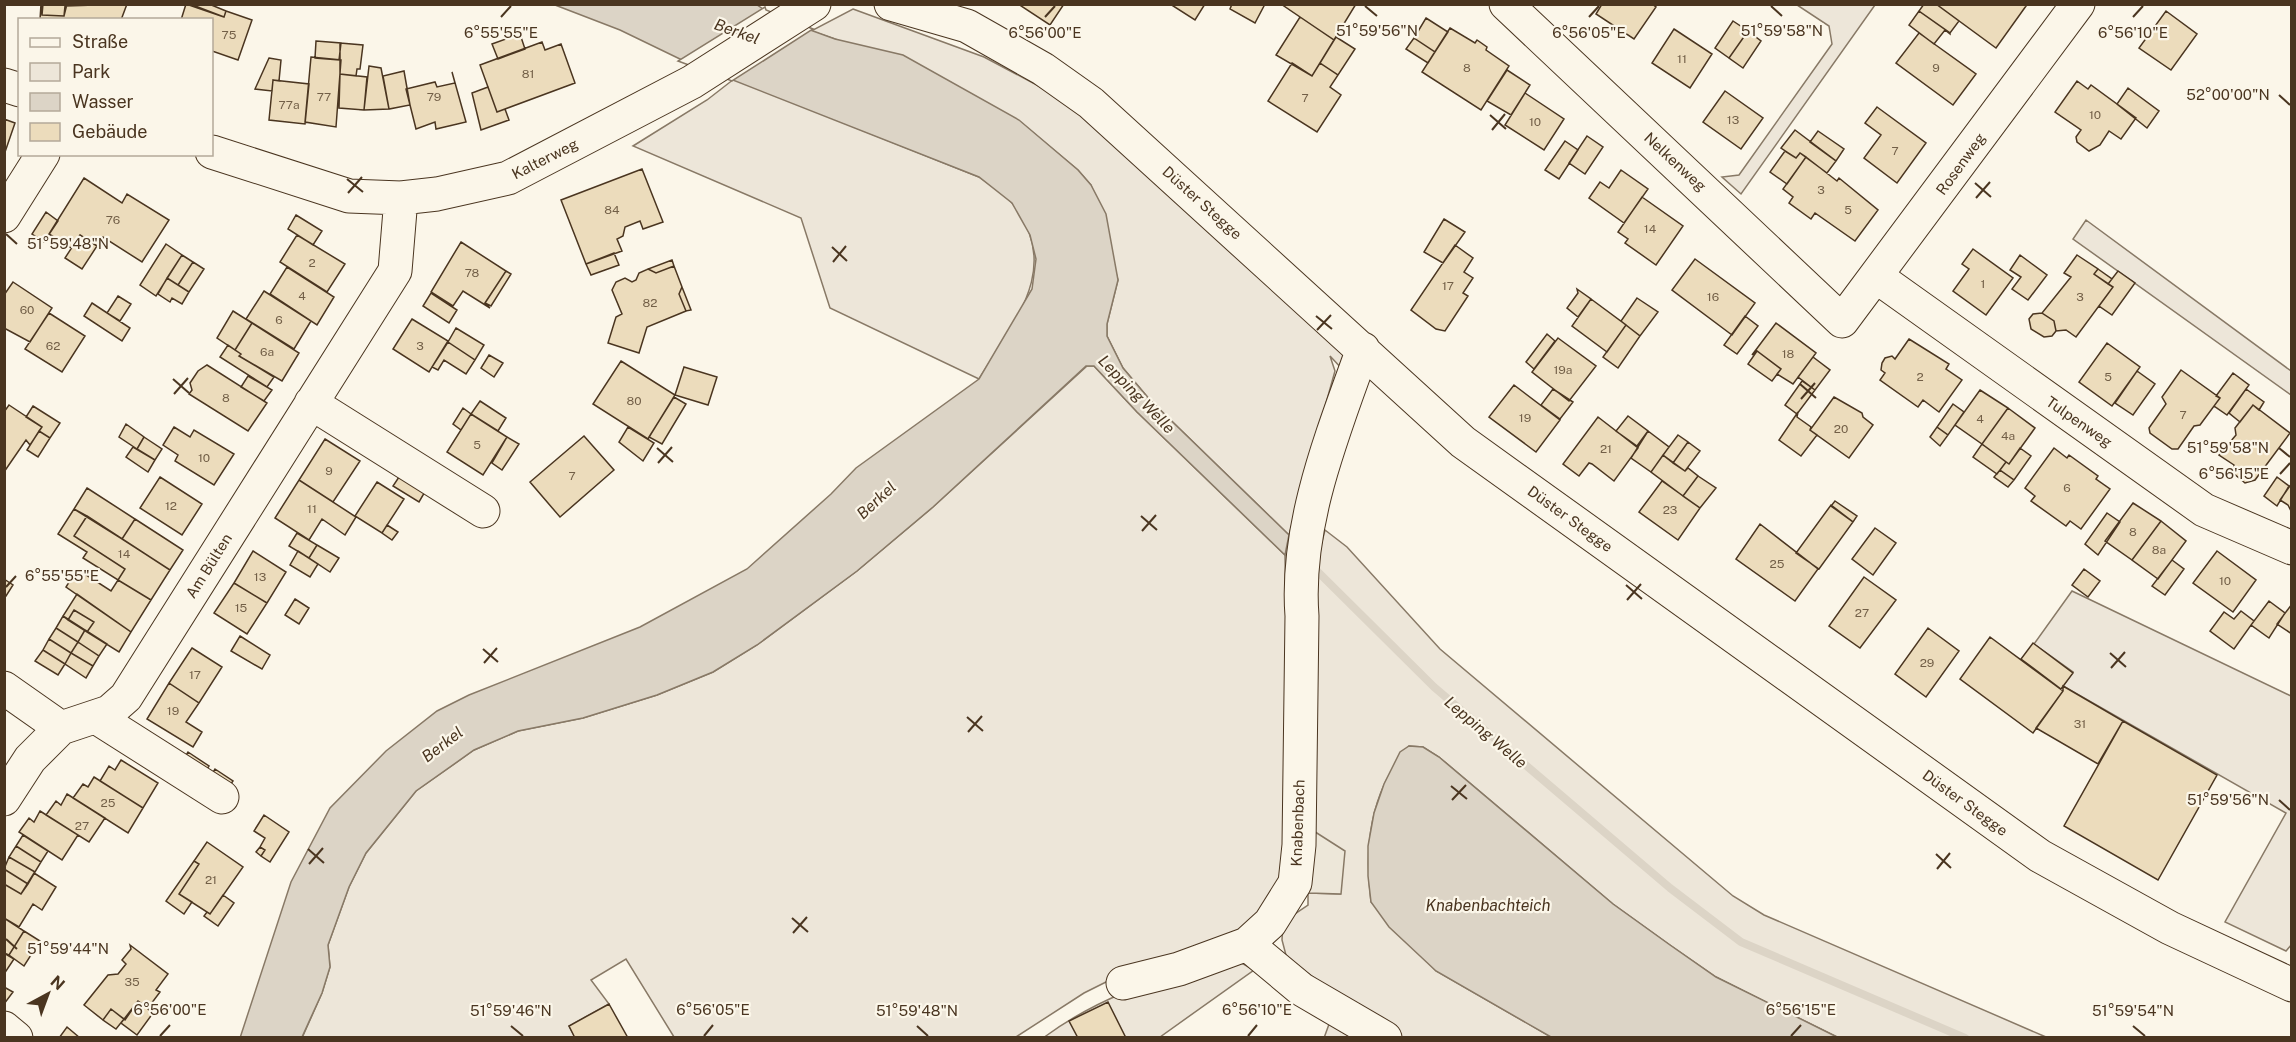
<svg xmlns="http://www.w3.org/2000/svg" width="2296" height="1042" font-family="'Public Sans',sans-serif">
<rect width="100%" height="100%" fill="#fbf6e9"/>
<!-- green -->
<path fill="#ede6d9" stroke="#887966" stroke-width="1.5" d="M1797,5H1875L1741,194L1722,177L1739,175L1832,44L1829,26Z
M853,9L984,57L1048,91L1098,124L1338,342L1345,359V372L1330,356L1335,371L1289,535L1150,400L1123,368L1107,336V324L1118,280L1091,185L1078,170L1019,121L835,39L811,31Z
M734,79L979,177C990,185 1004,193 1012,203C1064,267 1013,323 979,379L830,308L801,218L633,146L707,100Z
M2086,220L2291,371V395L2073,239Z
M1087,366H1094L1137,412L1285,555L1287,693L1285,887L1239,936L1110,980L1084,993L1016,1037H674L626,959L591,980L609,1004L569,1026L575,1037L302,1038L322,993L330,967L328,945L349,887L366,853L416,791L474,750L518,731L583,718L657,695L713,672L757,645L857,571L933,507Z
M1325,530L1347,547L1440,649L1733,896L1764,915L2046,1037H1837L1716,977L1670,945L1613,904L1439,757L1423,747L1409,746C1401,758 1390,771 1384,785C1367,822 1366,863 1371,902L1436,971L1551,1037H1400L1287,959L1282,940L1283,922L1308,905V893L1340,894L1309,828L1317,561Z
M2072,591L2291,696L2292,944L2286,951L2225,922L2286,813L2063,686L2073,672L2034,644Z
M1231,957L1254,970L1160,1037L1043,1038C1104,993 1160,979 1231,957Z
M1332,1016L1370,1038H1324Z"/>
<!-- parking -->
<path fill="#ede7d9" stroke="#887966" stroke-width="1.5" d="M1309,828L1345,851L1341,894L1308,893Z"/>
<!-- water -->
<path fill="#dcd4c6" stroke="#887966" stroke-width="1.5" d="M555,5H757L763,9L761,12L835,39L903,55L1019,120L1078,170L1091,185L1106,214L1118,280L1107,324V336L1123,368L1150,400L1289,535L1285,555L1137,412L1094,366H1086L933,507L857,571L757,645L713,672L657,695L583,718L518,731L474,750L416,791L366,853L349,887L328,945L330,967L322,993L302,1037L240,1038L291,882L330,808L386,751L437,711L469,695L640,627L747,569L831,494L856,468L979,379L1032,289L1036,259L1030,235L1012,203L979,177L682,60L620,30Z
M1409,746L1423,747L1439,757L1613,904L1670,945L1716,977L1837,1037H1551L1436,971L1389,927L1371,902L1368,876V846L1374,813L1384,784L1400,752Z"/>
<!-- pier -->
<path fill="#fbf6e9" stroke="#887966" stroke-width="1.5" d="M765,7L766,10L813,29L732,81L678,61Z"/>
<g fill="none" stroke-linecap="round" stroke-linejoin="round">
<!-- stream -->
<path stroke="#dcd4c6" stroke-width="8" d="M1311,565L1434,687L1670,888L1741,942L1965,1038"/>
</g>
<!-- building -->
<path fill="#ecdcbc" stroke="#4a3520" stroke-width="1.5" d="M41,4L42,15L64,16L65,6L127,4L121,20H40Z
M43,4H67L64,16L42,15Z
M186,4L224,17L226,11L252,20L238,60L212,51V20H181Z
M190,4H209L226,11L224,17Z
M1018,4H1064L1050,25Z
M1170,4H1205L1195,20Z
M1232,4H1265L1255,23L1230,9Z
M1281,4H1356L1334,40Z
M1602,4H1652L1656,7L1634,39L1596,14Z
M1924,4H1936L1959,21L1950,33L1919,11Z
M1936,4H2024L2026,6L1996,48Z
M1919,11L1950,33V34L1945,30L1934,44L1909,25Z
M2166,11L2197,34L2171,70L2139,48Z
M1300,17L1334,40L1312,76L1276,55Z
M1426,18L1448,32L1435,52L1414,38Z
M1733,21L1748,31L1729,58L1715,48Z
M1450,28L1475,43L1477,40L1487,47L1486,50L1509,66L1481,110L1422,72Z
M1674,29L1712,54L1690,88L1652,63Z
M1748,31L1761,41L1743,68L1729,58Z
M1919,33L1976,74L1953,105L1896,63Z
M520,34L525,49L498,59L492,44Z
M1336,37L1355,49L1338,75L1320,63Z
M1414,38L1435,52L1428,63L1406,49Z
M316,41L341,43L339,60L315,58Z
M542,42L545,50L561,44L575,83L497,112L480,65Z
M340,43L363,45L360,69H357L356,76L340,74Z
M311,57L341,60L336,127L305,122Z
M269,58L281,60L279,81L273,80L272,91L255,89Z
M1292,63L1312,76L1320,63L1338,75L1330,87L1341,95L1317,132L1268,101Z
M369,66L381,68L389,109L364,110Z
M1507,70L1530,85L1511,115L1487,101Z
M404,71L410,105L389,109L383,76Z
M452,72L466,122L436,129L435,122L416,129L406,89L435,82L437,87L455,83Z
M340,74L367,77L364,110L339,108Z
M273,80L309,84L305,124L269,120Z
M2077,81L2088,89L2091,85L2136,118L2121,139L2109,131L2100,145L2089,151L2077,142L2076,137L2081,130L2055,112Z
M488,87L497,112L505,109L509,120L481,130L472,93Z
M2128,88L2159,111L2147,128L2117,104Z
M1725,91L1763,118L1741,149L1703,122Z
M1525,93L1564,119L1544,150L1505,125Z
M1877,107L1926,143L1897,183L1864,158L1881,135L1865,123Z
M4,119L15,123L4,155Z
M1795,130L1836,161L1827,173L1800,153L1796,158L1781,148Z
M1818,131L1844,149L1836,161L1810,142Z
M1587,136L1603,147L1585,174L1569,163Z
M1565,141L1578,150L1559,179L1545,170Z
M1785,151L1796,158L1800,153L1806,157L1787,184L1770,172Z
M1806,157L1837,181L1839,178L1878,210L1855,241L1815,213L1811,219L1789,203L1793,197L1783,189Z
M642,169L663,222L643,229L640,221L625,227L623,236L617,239L622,251L586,264L561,200Z
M1621,170L1648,189L1624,223L1589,198L1600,182L1609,188Z
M84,178L122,203L127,194L169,220L142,262L103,237L97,246L80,235L71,248L49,234Z
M1642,197L1683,226L1656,265L1625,243L1628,239L1618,232Z
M46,212L58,221L44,242L32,234Z
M296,215L322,231L313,245L288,229Z
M1444,219L1465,232L1443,263L1424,252Z
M80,235L97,246L82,269L65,258Z
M297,235L345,264L327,292L280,262Z
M461,242L506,271L485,303L490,308L463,291L453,306L431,292Z
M166,244L182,255L156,296L140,285Z
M1455,245L1473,258L1464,272L1473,278L1463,293L1468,296L1445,331L1436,329L1411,310Z
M1973,249L2013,278L1986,315L1953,291L1969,269L1962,264Z
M614,253L619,265L591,275L586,264Z
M182,255L193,262L178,285L167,278Z
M2020,255L2047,275L2028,300L2012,289L2021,277L2010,270Z
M2077,255L2098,269L2094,274L2113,287L2076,337L2066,330L2056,331L2054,321L2042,313L2071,277L2064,273Z
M1695,259L1755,303L1732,335L1672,290Z
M672,260L674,266L656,273L648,269Z
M193,262L204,269L189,292L178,285Z
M674,266L682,287L679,294L686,311L647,327L639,353L608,343L616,317L622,314L612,290L616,282L625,278L632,282L636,280L639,273L648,269L656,273Z
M287,267L334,297L317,325L270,294Z
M2098,269L2112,279L2108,284L2094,274Z
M506,271L511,274L491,306L485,303Z
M2118,271L2135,283L2112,315L2099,306L2113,287L2108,284Z
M167,278L189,292L182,304L172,298L170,302L158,294Z
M13,282L52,308L30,342L4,328V295Z
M682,287L691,310L686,311L679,294Z
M1577,289L1591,299L1578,317L1567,308L1578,293Z
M264,291L311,321L294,349L246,319Z
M431,293L457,310L449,323L423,306Z
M118,296L131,304L120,321L107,313Z
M1637,298L1658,312L1640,336L1621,321Z
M1591,299L1626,325L1607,352L1572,326Z
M92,303L130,328L122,341L84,316Z
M233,311L252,323L235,350L217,338Z
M49,313L85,336L62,372L25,349Z
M2042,313L2054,321L2056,331L2052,336L2044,337L2031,329L2029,319L2033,314Z
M1745,316L1758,326L1737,354L1724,345Z
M412,319L448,341L429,372L393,349Z
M252,323L299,353L282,381L239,356L241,354L235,350Z
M1776,323L1816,353L1793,384L1777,374L1781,369L1757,351L1752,355Z
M1626,325L1640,336L1618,368L1603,357Z
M456,328L484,345L475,360L448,342Z
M1547,334L1555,341L1534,369L1526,362Z
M1558,338L1596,366L1569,401L1532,372Z
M1909,339L1949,364L1946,369L1962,380L1939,412L1923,400L1918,407L1880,380L1885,373L1881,370L1882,363L1885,358L1892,356L1895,359Z
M448,342L475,360L466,374L444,360L438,370L432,367Z
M2107,343L2140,367L2112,406L2079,382Z
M228,345L241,354L239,356L274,377L267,387L220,357Z
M1757,351L1781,369L1772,381L1748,364Z
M489,355L503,363L494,377L481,368Z
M1813,357L1830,370L1815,390L1798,377Z
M621,361L675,395L648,439L593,404Z
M207,365L267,403L248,431L189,394L192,390L190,383L198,371Z
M684,367L717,377L708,405L675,395Z
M2181,370L2220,398L2200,425L2194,426L2178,449H2172L2150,433L2149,428L2166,404L2162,397Z
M2137,371L2155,384L2133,415L2115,403Z
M2233,373L2249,385L2227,415L2214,406L2220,398L2216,396Z
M248,376L272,390L264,401L241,387Z
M1802,381L1815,390L1797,414L1785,405Z
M1514,385L1560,420L1536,452L1489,417Z
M1553,389L1573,402L1560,419L1541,405Z
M2246,389L2264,402L2259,410L2253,405L2240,422L2229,413Z
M1980,390L2008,408L1982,444L1955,425Z
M674,397L686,404L662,444L649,437Z
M1834,397L1862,413L1863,417L1873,425L1849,458L1810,430Z
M480,401L506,418L498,431L471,414Z
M1953,404L1964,412L1948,435L1937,427Z
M9,405L42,427L30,445L26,440L4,472V412Z
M2253,405L2290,433L2255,480L2245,483L2233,473L2234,465L2219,455L2236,435L2235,428Z
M33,406L60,423L50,438L39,431L42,427L26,417Z
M463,408L471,414L461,430L453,424Z
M2008,408L2035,428L2009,464L1982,444Z
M1798,412L1797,417L1811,427L1810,430L1817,435L1801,456L1779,440Z
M471,414L507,437L483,475L447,452Z
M1628,416L1648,431L1637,446L1616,431Z
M1598,417L1638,448L1614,481L1592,464L1589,463L1579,476L1563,464Z
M126,424L144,437L137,449L119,437Z
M174,427L190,437L194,430L234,454L214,485L175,461L178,455L163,445Z
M628,427L654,443L643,461L619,442Z
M1937,427L1948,435L1940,446L1930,437Z
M39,431L50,438L38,457L27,450Z
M1648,431L1669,447L1651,472L1631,458Z
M1678,435L1688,442L1673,463L1663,455Z
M584,436L614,470L560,517L530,482Z
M144,437L162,449L155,460L137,449Z
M507,437L519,444L502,470L492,463Z
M325,439L360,461L333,502L299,480Z
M1688,442L1700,451L1685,471L1673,463Z
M1982,444L2006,462L1997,474L1973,457Z
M133,447L155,460L148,472L126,457Z
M2020,448L2031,456L2014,480L2000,470L2006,462L2009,464Z
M2054,448L2067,458L2069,455L2098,476L2096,479L2110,489L2081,529L2070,521L2066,526L2031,501L2035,496L2025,488Z
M1663,455L1685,471L1688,468L1698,476L1683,496L1651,472Z
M2000,470L2014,480L2008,487L1994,477Z
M401,474L426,490L419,502L393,486Z
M1698,476L1716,488L1700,508L1683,496Z
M160,477L202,504L182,535L140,508Z
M2277,477L2289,486L2277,506L2264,496Z
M299,480L356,517L345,535L322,519L309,540L275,518Z
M1662,481L1700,508L1678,540L1639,512Z
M377,482L404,499L382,533L355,516Z
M2292,483V513L2288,505L2280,500Z
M87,488L135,519L122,539L74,509Z
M1835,501L1857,516L1853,522L1831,506Z
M2133,503L2161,521L2132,560L2105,541Z
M1831,505L1853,522L1819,569L1796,553Z
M74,509L87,516L74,536L125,569L118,580L83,558L87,552L58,534Z
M2107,513L2120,522L2098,555L2085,544Z
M87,516L170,570L151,600L118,580L125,569L74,536Z
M135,519L183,550L170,570L122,539Z
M2161,521L2186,541L2158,579L2132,560Z
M1760,524L1818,569L1795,601L1736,559Z
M387,525L398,532L392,540L382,533Z
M1875,528L1896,543L1873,575L1852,559Z
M297,533L317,545L309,558L289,546Z
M317,545L339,558L330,572L309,558Z
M253,551L286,572L267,603L234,583Z
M298,551L318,564L310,577L290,565Z
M2217,551L2256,580L2233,612L2193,583Z
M2172,560L2184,569L2165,595L2152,586Z
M77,569L111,591L118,580L151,600L131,632L66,587Z
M2084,569L2100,581L2088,597L2072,585Z
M1864,577L1896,600L1860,648L1829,626Z
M4,579L13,585L6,596L4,595Z
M234,583L267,603L247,634L214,613Z
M77,594L131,632L119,652L87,632L94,622L74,610L68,620L63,616Z
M295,599L309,608L299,624L285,615Z
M2269,601L2285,613L2269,638L2251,625Z
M2292,604V634L2277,624Z
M74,610L94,622L87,632L68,620Z
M2241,611L2254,621L2234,649L2210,631L2224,612L2234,619Z
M63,616L85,630L78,642L56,628Z
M56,628L78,642L71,653L49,639Z
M1928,628L1959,651L1926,697L1895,674Z
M85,630L107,644L99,656L78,642Z
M240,636L270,655L262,669L231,651Z
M1990,637L2063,691L2033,733L1960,679Z
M49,639L71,653L65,664L43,650Z
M78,642L99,656L93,666L71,653Z
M2033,643L2073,673L2061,689L2021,659Z
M192,648L222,667L199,703L169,683Z
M43,650L65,664L58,675L35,661Z
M71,653L93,666L86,678L65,664Z
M169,683L199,703L186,722L202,732L193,747L147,719Z
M2063,686L2123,721L2098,764L2036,728L2063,691Z
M2123,721L2217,775L2158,880L2064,826Z
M188,752L209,766L203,776L182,762Z
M121,760L158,783L143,808L100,781L109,766L115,770Z
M215,769L233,781L226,791L209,779Z
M94,777L143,808L128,833L73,798L83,784L88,787Z
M67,794L105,818L89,842L46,815L56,801L61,805Z
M40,811L78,835L62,860L19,832L29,818L34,822Z
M264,815L289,832L270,862L261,856L265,850L260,847L265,838L254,831Z
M23,835L48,851L41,862L16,846Z
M207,842L243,867L210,914L179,894L199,864L194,861Z
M16,846L41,862L35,872L9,857Z
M260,847L265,850L261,856L256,852Z
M9,857L35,872L28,884L4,869Z
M194,861L199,864L179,894L192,902L184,914L166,901Z
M4,869L28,884L21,894L4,884Z
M34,873L56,887L42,910L33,904L19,927L4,918V884L21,894Z
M223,895L234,903L218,926L204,916L207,912L210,914Z
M4,918L24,931L9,955L4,953Z
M24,931L40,941L24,966L9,955Z
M130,945L168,974L156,990L160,992L148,1008L138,1001L125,1020L111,1009L103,1020L84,1005L108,975L118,974L126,964L122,960L131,949Z
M4,953L14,959L4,974Z
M4,987L13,992L4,1004Z
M138,1001L153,1013L137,1035L121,1023Z
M1108,1002L1126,1038H1078L1069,1021Z
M609,1004L628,1038H575L569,1026Z
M111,1009L124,1019L116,1029L103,1020Z
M67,1027L80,1038H59Z"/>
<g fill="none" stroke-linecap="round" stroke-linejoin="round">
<defs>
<path id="minor" d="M891,4L967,26L1043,69L1091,103L1463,442L2040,856L2170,928L2292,985
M1506,4L1842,321L2078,4
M4,85L20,90
M212,152L349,196L401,198L437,194L508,178L692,82L814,4
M4,216L43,154
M1877,277L2204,510L2292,548
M311,403L483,511
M4,688L61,728
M96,717L222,797
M4,799L30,759L61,728L109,712L126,697L395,271L401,198
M1247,944L1301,989L1385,1038
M1123,983L1179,969L1247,944L1270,923L1295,883L1299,845L1302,616C1295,525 1333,433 1363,349
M4,1028L16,1038"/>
</defs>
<!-- minor casing -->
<use href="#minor" stroke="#4a3520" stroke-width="35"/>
<!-- minor -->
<use href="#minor" stroke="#fbf6e9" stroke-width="33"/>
</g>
<!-- ticks -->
<path fill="none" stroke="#4a3520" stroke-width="2" d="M1365,6L1377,16M1771,6L1782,16M501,17L511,6M1045,17L1055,6M1589,17L1599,6M2133,17L2143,6M2279,95L2290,105M1490,115L1506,129M1492,130L1505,114M347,179L363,192M1975,183L1991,197M348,193L362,177M1976,198L1990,182M6,234L17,244M832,247L847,261M833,262L846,246M1316,316L1332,329M1317,330L1331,315M173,379L189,393M1800,384L1816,398M174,394L188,378M1801,399L1815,383M657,448L673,462M2279,448L2290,457M658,463L672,447M2280,474L2290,463M1141,516L1157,530M1142,531L1156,515M1626,585L1642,599M6,587L16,576M1627,600L1641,584M483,649L498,662M2110,653L2126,667M484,663L497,648M2111,668L2125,652M967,717L983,731M968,732L982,716M1451,786L1467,799M1452,800L1466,785M2279,800L2290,810M308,849L324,863M1936,854L1951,868M309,864L323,848M1937,869L1950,853M792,918L808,932M793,933L807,917M6,939L17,949M511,1026L523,1036M917,1026L928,1036M2133,1026L2145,1036M160,1036L170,1025M704,1036L713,1025M1248,1036L1257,1025M1791,1036L1801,1025"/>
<g text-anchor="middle" stroke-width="4.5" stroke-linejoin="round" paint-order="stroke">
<!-- number labels -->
<g font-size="12" fill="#725f47">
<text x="229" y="39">75</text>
<text x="1682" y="63">11</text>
<text x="1467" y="72">8</text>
<text x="1936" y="72">9</text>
<text x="528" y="78">81</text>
<text x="324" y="101">77</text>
<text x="434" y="101">79</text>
<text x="1305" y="102">7</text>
<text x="289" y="109">77a</text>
<text x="2095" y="119">10</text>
<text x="1733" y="124">13</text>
<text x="1535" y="126">10</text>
<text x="1895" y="155">7</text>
<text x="1821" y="194">3</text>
<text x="612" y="214">84</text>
<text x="1848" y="214">5</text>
<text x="113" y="224">76</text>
<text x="1650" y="233">14</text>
<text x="312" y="267">2</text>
<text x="472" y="277">78</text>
<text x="1983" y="288">1</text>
<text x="1448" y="290">17</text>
<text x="302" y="300">4</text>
<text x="1713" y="301">16</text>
<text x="2080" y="301">3</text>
<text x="650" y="307">82</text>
<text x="27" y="314">60</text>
<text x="279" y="324">6</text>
<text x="53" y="350">62</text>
<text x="420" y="350">3</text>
<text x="267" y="356">6a</text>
<text x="1788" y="358">18</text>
<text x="1563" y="374">19a</text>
<text x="1920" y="381">2</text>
<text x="2108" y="381">5</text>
<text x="226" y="402">8</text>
<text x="634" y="405">80</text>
<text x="2183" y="419">7</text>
<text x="1525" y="422">19</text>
<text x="1980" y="423">4</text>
<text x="1841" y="433">20</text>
<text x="2008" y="440">4a</text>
<text x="477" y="449">5</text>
<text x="1606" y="453">21</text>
<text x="204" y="462">10</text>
<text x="329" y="475">9</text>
<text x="572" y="480">7</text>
<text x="2067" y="492">6</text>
<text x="171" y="510">12</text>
<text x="312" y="513">11</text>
<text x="1670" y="514">23</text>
<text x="2133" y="536">8</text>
<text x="2159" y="554">8a</text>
<text x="124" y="558">14</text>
<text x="1777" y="568">25</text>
<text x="260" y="581">13</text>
<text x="2225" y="585">10</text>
<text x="241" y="612">15</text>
<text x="1862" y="617">27</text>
<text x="1927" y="667">29</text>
<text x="195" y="679">17</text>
<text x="173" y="715">19</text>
<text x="2080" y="728">31</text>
<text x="108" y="807">25</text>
<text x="82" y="830">27</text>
<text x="211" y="884">21</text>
<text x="132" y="986">35</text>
</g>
<!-- street labels -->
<g font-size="15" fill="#4a3520" stroke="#fbf6e9">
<text transform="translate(545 159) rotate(-27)" y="5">Kalterweg</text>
<text transform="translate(1675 162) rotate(43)" y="5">Nelkenweg</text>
<text transform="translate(1961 164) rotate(-54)" y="5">Rosenweg</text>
<text transform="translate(1202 203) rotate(42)" y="5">Düster Stegge</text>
<text transform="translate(2079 422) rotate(35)" y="5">Tulpenweg</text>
<text transform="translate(1570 519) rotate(36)" y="5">Düster Stegge</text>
<text transform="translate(209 566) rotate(-58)" y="5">Am Bülten</text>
<text transform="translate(1965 803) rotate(36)" y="5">Düster Stegge</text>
<text transform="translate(1298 823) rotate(-88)" y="5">Knabenbach</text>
</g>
<!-- water labels -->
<g font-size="16" font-style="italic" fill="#4a3520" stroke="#fbf6e9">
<text transform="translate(737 31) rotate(20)" y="6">Berkel</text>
<text transform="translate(1137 394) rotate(46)" y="6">Lepping Welle</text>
<text transform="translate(876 500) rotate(-43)" y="6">Berkel</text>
<text transform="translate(1486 732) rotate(40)" y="6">Lepping Welle</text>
<text transform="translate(442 744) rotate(-37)" y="6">Berkel</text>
<text x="1488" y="911">Knabenbachteich</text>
</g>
</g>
<g font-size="15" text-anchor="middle" fill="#4a3520" stroke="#fbf6e9" stroke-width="4.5" stroke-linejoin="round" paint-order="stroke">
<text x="1377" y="36">51°59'56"N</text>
<text x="1782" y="36">51°59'58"N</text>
<text x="501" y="38">6°55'55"E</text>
<text x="1045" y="38">6°56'00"E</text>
<text x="1589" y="38">6°56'05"E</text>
<text x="2133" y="38">6°56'10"E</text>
<text x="2228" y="100">52°00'00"N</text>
<text x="68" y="249">51°59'48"N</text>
<text x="2228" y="453">51°59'58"N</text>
<text x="2234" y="479">6°56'15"E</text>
<text x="62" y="581">6°55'55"E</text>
<text x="2228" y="805">51°59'56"N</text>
<text x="68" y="954">51°59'44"N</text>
<text x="170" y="1015">6°56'00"E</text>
<text x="713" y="1015">6°56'05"E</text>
<text x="1257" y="1015">6°56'10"E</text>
<text x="1801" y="1015">6°56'15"E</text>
<text x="511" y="1016">51°59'46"N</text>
<text x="917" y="1016">51°59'48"N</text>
<text x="2133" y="1016">51°59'54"N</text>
</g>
<!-- border -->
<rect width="2296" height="1042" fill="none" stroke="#4a3520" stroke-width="12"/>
<!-- legend -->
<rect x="18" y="18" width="195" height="138" fill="#fbf6e9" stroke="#b4a999" stroke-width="1.5"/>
<rect x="30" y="38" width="30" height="9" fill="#fbf6e9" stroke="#b4a999" stroke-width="1.5"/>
<text x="72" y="48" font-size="18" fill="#4a3520">Straße</text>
<rect x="30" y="63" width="30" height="18" fill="#ede6d9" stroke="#b4a999" stroke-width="1.5"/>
<text x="72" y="78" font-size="18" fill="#4a3520">Park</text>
<rect x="30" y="93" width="30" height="18" fill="#dcd4c6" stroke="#b4a999" stroke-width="1.5"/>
<text x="72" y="108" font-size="18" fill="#4a3520">Wasser</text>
<rect x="30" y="123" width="30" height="18" fill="#ecdcbc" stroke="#b4a999" stroke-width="1.5"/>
<text x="72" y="138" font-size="18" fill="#4a3520">Gebäude</text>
<!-- north arrow -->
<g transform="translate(48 994) rotate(41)" stroke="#fbf6e9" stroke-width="4.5" paint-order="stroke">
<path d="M0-4.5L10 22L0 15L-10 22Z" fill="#4a3520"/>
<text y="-9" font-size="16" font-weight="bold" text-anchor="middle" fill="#4a3520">N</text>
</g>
</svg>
